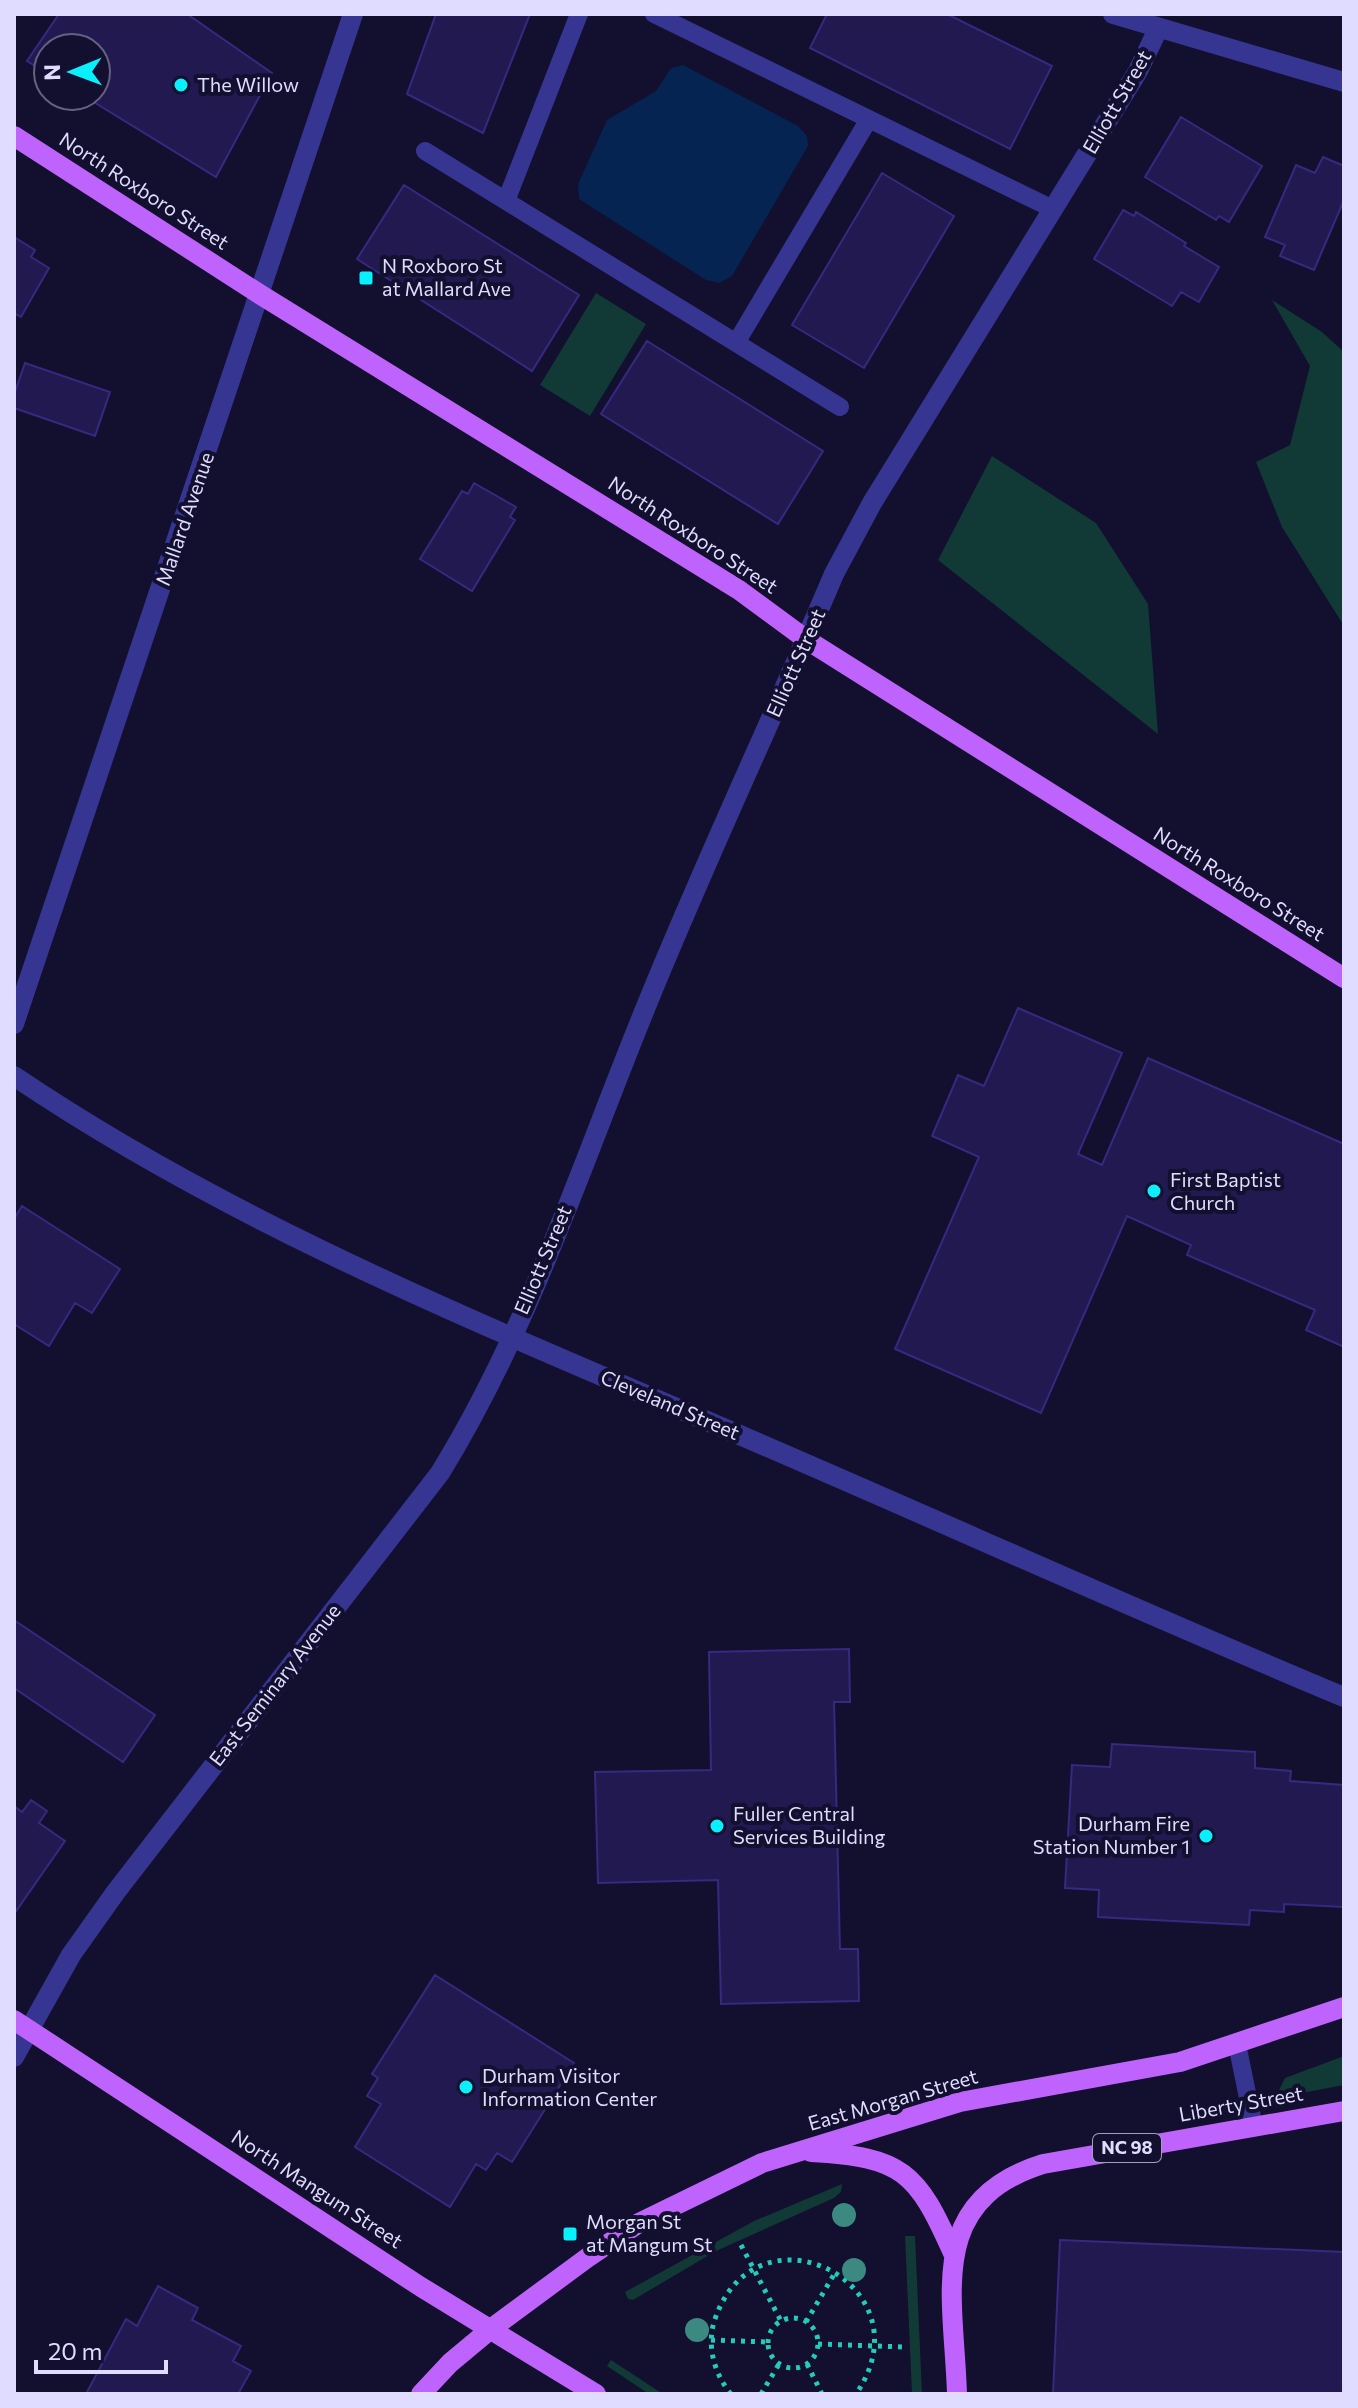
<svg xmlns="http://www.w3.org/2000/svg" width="1358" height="2408" font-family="Commissioner,sans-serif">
<rect width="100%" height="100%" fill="#130f2e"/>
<!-- green -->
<path fill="#113936" d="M596,293L646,324L590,416L540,385Z
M1272,300L1322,332L1344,352V626L1282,527L1256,462L1290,445L1310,366Z
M992,456L1096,523L1148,604L1158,734L938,560Z
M1344,2056V2085L1286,2096L1279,2090L1285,2078Z
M842,2184L841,2192L834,2198L716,2251L633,2300L628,2299L625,2292L754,2221Z
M905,2236H915L922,2394H912Z
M611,2360L663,2394H649L607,2366Z"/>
<!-- water -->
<path fill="#052451" d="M683,65L798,126L807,136L808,146L732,276L719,283L706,280L579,199L578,184L607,120L656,91L671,68Z"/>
<!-- building -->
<path fill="#221951" stroke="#372980" stroke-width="2" d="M59,14H187L272,73L216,177L84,96H96V48H48V74L27,61Z
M436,14H530L483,133L407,94Z
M827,14H947L1052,66L1010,149L810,48Z
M1181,117L1262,166L1229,222L1219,216L1216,220L1145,177Z
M1323,157L1344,166V200L1314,270L1280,256L1285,245L1265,237L1296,165L1315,173Z
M882,173L954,216L864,368L792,325Z
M404,185L579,295L532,371L357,259Z
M1123,210L1134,216L1136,212L1186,243L1184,246L1219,267L1199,302L1181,292L1172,306L1094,259Z
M14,237L35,250L31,257L49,268L21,317L14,313Z
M647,341L823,451L778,524L601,414Z
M25,363L110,392L95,436L14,408V395Z
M474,483L516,507L510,517L515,520L472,591L420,559L462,491L468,494Z
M1018,1008L1122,1053L1078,1154L1102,1165L1148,1058L1344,1144V1347L1306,1330L1315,1310L1187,1255L1191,1245L1127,1216L1041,1413L895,1349L979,1157L932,1136L958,1075L984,1086Z
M22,1206L120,1269L92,1313L75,1303L49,1346L14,1324V1219Z
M14,1620L155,1715L123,1762L14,1688Z
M849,1649L850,1702H834L840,1949H858L859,2001L721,2004L718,1880L598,1883L595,1772L711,1770L709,1652Z
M1112,1744L1255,1752V1768L1291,1771L1290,1781L1344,1785V1907L1284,1904V1912L1250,1910L1249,1925L1098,1917L1099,1890L1065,1888L1072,1765L1110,1767Z
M31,1800L47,1811L39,1823L65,1841L14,1914V1806L22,1812Z
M435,1975L574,2063L512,2162L497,2153L486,2170L476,2164L450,2207L355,2147L381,2104L367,2096L378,2078L372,2074Z
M1060,2240L1344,2252V2394H1053Z
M158,2286L198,2308L192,2320L241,2346L233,2361L251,2371L238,2394H86L126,2319L137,2326Z"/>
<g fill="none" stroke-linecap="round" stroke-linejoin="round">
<!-- path -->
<path stroke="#24cbbb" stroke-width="5" stroke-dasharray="4 6" stroke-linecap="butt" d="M741,2245L781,2321
M768 2343a25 25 0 1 1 50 0a25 25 0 1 1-50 0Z
M806,2322L836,2271
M711,2340L768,2342
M818,2344L904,2347
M807,2364L822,2394
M731,2394C714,2374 706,2344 715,2319C757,2197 931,2285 856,2394
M761,2394L779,2364"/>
<!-- service -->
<path stroke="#363592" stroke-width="18" d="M654,14L1053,209
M425,151L840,407
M506,201L579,14
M736,343L869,119
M1237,2044L1254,2127"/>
<!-- minor -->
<path stroke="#363592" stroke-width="20" d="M1113,14L1344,82
M14,1024L353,14
M14,2057L71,1955L115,1893L440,1473C527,1332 579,1172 641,1019C701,869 771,723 834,574L872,503L1138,71L1158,29"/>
<!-- tertiary -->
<path stroke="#363592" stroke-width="20" d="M14,1076C233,1224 479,1323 721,1427C929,1516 1135,1610 1344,1697"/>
<!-- primary -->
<path stroke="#bf63ff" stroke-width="20" d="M14,136L261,295L739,590L807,640L1344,978
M14,2020L421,2287L596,2394
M811,2152C903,2157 917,2172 953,2253
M421,2394L450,2363L492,2328L587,2258L639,2223L762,2163L960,2102L1180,2062L1344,2007
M957,2394C954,2295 925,2201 1043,2164L1344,2111"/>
</g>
<!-- trees -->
<g fill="#3b8980">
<circle cx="844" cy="2215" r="12"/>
<circle cx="854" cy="2270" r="12"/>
<circle cx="697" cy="2330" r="12"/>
</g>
<!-- markers -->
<g fill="#08efff" stroke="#130f2e" stroke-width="3">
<circle cx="181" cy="85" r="8"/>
<rect x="358" y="270" width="16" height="16" rx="4"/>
<circle cx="1154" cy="1191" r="8"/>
<circle cx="717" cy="1826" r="8"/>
<circle cx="1206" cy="1836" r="8"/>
<circle cx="466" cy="2087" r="8"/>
<rect x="562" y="2226" width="16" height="16" rx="4"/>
</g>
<g text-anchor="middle" stroke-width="8" stroke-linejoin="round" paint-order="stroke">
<!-- shield labels -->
<rect fill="#130f2e" stroke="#a29ec0" stroke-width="2" x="1093" y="2134" width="68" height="28" rx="6"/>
<g font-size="18" font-weight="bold" fill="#dfdcff">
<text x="1127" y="2154">NC 98</text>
</g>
<!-- poi labels -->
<g font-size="20" fill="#dfdcff" stroke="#130f2e" text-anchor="start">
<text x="197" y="92">The Willow</text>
<text x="382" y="273">N Roxboro St<tspan x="382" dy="23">at Mallard Ave</tspan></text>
<text x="1170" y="1187">First Baptist<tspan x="1170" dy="23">Church</tspan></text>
<text x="733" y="1821">Fuller Central<tspan x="733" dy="23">Services Building</tspan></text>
<text x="1190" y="1831" text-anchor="end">Durham Fire<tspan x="1190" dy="23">Station Number 1</tspan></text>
<text x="482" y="2083">Durham Visitor<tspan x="482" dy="23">Information Center</tspan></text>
<text x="586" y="2229">Morgan St<tspan x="586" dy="23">at Mangum St</tspan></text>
</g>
<!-- street labels -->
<g font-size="20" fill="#dfdcff" stroke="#130f2e">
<text transform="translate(1117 102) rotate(-60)" y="7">Elliott Street</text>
<text transform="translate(144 191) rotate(33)" y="7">North Roxboro Street</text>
<text transform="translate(185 519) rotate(-71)" y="7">Mallard Avenue</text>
<text transform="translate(693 535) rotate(33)" y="7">North Roxboro Street</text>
<text transform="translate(796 663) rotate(-66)" y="7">Elliott Street</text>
<text transform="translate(1239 884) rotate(32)" y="7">North Roxboro Street</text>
<text transform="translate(543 1260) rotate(-67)" y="7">Elliott Street</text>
<text transform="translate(670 1405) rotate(23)" y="7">Cleveland Street</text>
<text transform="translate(275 1685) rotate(-52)" y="7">East Seminary Avenue</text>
<text transform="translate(893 2100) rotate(-16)" y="7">East Morgan Street</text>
<text transform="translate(1241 2104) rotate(-10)" y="7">Liberty Street</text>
<text transform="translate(317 2189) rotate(33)" y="7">North Mangum Street</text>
</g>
</g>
<!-- border -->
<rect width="1358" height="2408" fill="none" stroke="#dfdcff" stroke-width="32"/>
<!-- north arrow -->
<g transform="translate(72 72) rotate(269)"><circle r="38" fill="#130f2e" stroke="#656182" stroke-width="2"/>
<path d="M0-6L14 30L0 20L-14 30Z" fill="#08efff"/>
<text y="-12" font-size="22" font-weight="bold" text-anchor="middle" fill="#dfdcff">N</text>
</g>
<!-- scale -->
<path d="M36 2360v12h130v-12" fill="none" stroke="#dfdcff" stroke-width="4"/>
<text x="48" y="2360" font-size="24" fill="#dfdcff" stroke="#130f2e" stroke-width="6" paint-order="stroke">20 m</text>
</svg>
